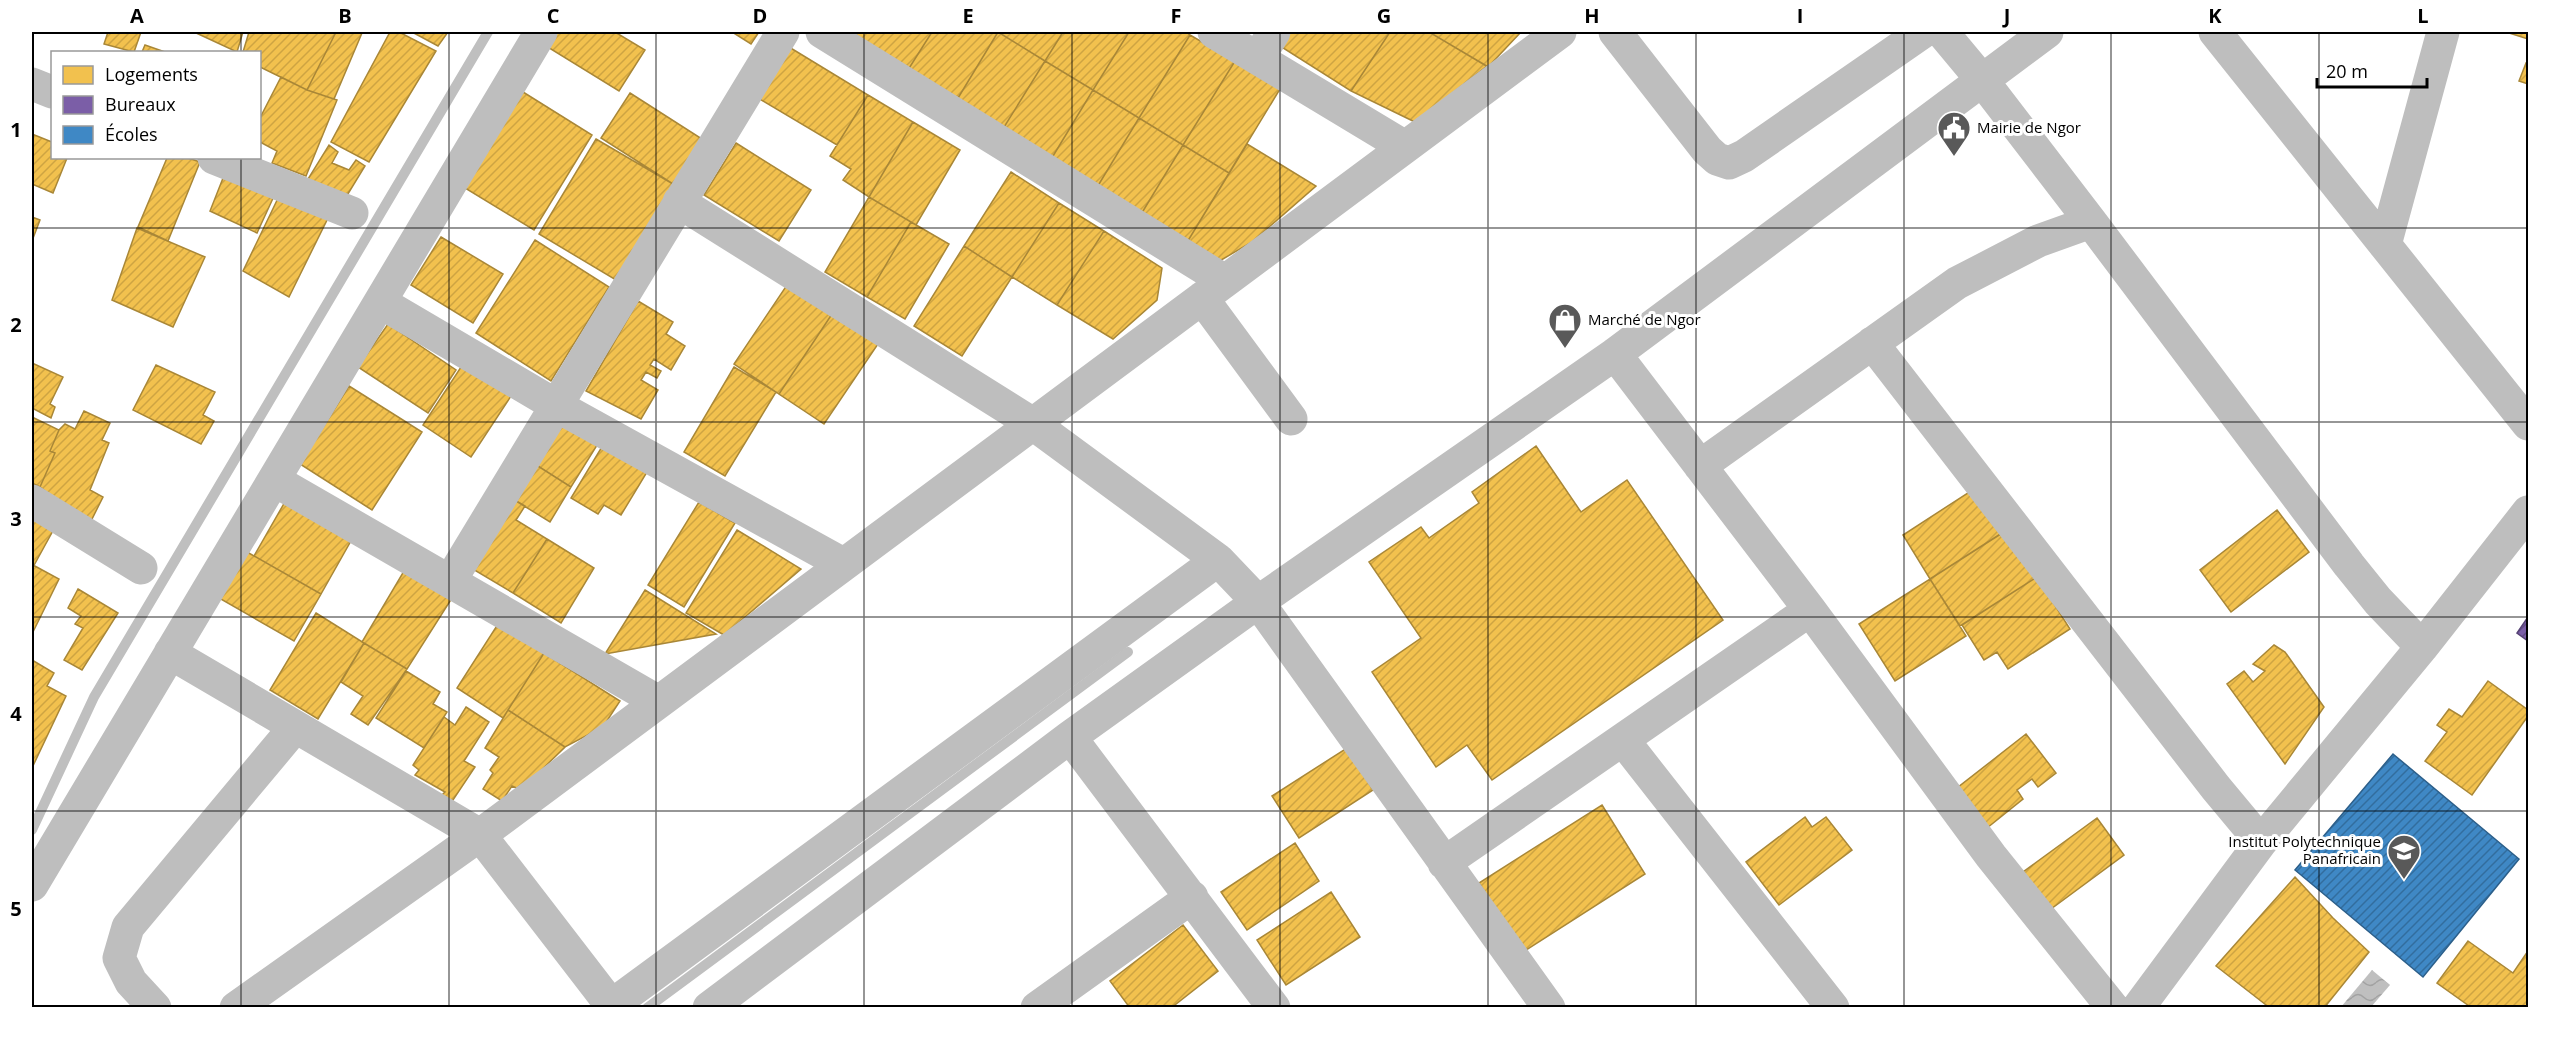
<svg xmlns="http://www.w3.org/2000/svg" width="2560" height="1039" font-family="'Open Sans',sans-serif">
<defs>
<pattern id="water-waves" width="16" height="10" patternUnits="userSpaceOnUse" patternTransform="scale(1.5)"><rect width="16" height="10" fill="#bfbfbf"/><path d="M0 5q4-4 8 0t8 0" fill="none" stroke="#a2a2a2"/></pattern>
<pattern id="homes-hatch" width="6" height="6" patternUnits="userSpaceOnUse" patternTransform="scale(1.5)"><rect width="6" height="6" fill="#f2c14e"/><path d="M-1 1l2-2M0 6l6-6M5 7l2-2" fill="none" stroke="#cea442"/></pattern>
<pattern id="offices-hatch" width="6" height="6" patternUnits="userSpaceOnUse" patternTransform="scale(1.5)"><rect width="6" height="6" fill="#7b5ea7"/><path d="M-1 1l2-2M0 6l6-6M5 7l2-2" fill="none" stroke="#624b86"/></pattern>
<pattern id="schools-hatch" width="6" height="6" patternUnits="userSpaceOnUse" patternTransform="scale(1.5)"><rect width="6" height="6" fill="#3f88c5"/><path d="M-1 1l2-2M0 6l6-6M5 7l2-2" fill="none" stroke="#326d9e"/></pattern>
</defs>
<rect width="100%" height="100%" fill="#fff"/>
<!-- water -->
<path fill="url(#water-waves)" d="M2372,970L2390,985L2371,1007H2341Z"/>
<!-- homes -->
<path fill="url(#homes-hatch)" stroke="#a98737" stroke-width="1.5" d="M108,32H141L134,52L104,44Z
M194,32H243L237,52Z
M249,32H336L307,90L260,67V52H243Z
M336,32L362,33L334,99L307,90Z
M390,32H399L436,51L369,162L331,142Z
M412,32H448L438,46Z
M555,32H615L645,50L619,91L546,46Z
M732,32H759L751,44Z
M837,32H932L906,73Z
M932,32H998L955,103L906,73Z
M998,32H1063L1045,61Z
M998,32L1045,61L1001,132L955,103Z
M1063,32H1129L1093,90L1045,61Z
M1129,32H1186L1190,35L1139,118L1093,90Z
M1289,32H1390L1351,91L1280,46Z
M1390,32H1429L1487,66L1415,122L1351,91Z
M1429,32H1521L1488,67Z
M2506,32H2528V39Z
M1190,35L1235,61L1183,145L1139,118Z
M145,45L165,52H142Z
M789,47L868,95L837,145L758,98Z
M1045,61L1093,90L1050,161L1001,132Z
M1235,61L1280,89L1229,173L1183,145Z
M2526,63L2528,64V84L2519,81Z
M281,77L307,90L337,100L306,176L272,163L277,151L260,142V118Z
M1093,90L1139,118L1096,189L1050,161Z
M523,92L592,135L534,230L465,188Z
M630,93L702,139L673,184L601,138Z
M868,95L913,122L869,197L843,180L851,169L830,156Z
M1139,118L1183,145L1140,216L1096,189Z
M913,122L960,150L916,225L869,197Z
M32,134L52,142V158H67L53,193L32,184Z
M596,139L673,184L616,280L539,234Z
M736,143L811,190L779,241L704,195Z
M1247,144L1316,186L1252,242L1216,263L1186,244Z
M329,145L338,152L332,163L349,170L356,160L365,166L343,202L303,187Z
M1183,145L1229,173L1186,244L1140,216Z
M167,158H188L200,162L168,241L138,227Z
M1011,172L1059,203L1012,277L964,246Z
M225,173L275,194L257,233L210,211Z
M281,192L329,216L289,297L243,271Z
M869,197L911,222L867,297L825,272Z
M1059,203L1104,231L1057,305L1012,277Z
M32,217L40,220L32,241Z
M911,222L949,244L905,319L867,297Z
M137,228L205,257L173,327L112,300Z
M1104,231L1162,268L1157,300L1113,339L1057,305Z
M441,237L503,274L473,323L411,285Z
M535,240L609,287L551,381L476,333Z
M964,246L1012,277L962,356L914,326Z
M789,282L834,311L779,394L734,364Z
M638,301L673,322L666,334L685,346L671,370L654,359L650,365L661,371L657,378L646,372L641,380L658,390L641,419L586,391Z
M834,311L880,341L824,424L779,394Z
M388,324L456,370L428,413L358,367Z
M32,363L63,377L50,404L55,407L51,418L32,408Z
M463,364L511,396L471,457L423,425Z
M156,365L215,392L203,415L214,421L201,444L133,410Z
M734,367L776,392L725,476L684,452Z
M349,386L422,432L372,510L300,464Z
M84,411L110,423L102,440L109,443L90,490L103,497L89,525L40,487L55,453L50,451L59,430L65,424L75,429Z
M32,417L59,430L50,451L55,453L40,487L32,483Z
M557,417L599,442L571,487L530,461Z
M603,445L647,472L621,515L604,505L598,514L571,498Z
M1536,446L1581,512L1627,480L1723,620L1492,780L1467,745L1436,767L1372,672L1421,638L1369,562L1421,527L1429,538L1479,503L1472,492Z
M530,461L571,487L550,522L508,496Z
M1974,489L2002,533L1930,579L1903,535Z
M508,496L525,506L516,520L547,539L513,593L466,565Z
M286,500L352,539L321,594L254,556Z
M699,502L735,523L684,607L648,585Z
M2277,510L2309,552L2231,612L2200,570Z
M32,514L55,527L32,569Z
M737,530L801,569L724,635L686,613Z
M2007,530L2037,577L1960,626L1930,579Z
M547,539L594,568L561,623L513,593Z
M247,552L321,594L294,641L219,598Z
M33,565L59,579L32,634V569Z
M404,571L452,598L407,669L362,642Z
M2037,577L2070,629L2008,669L1997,652L1984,660L1962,625Z
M1930,579L1966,636L1895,681L1859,624Z
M78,589L118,613L82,670L64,660L83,628L75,624L81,616L68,608Z
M645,590L716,634L605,654Z
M316,613L364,643L318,719L270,690Z
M498,624L544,653L503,718L457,688Z
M364,643L407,669L368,725L351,714L363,696L341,682Z
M2274,645L2285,652L2324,707L2285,764L2227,684L2244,671L2253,682L2265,671L2253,664Z
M544,653L620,701L603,727L565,747L508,710Z
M32,660L54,673L47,686L66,696L32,768Z
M406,671L440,692L433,704L447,712L424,748L376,718Z
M2488,681L2528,710V716L2472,795L2425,761L2447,732L2437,725L2449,709L2462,717Z
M466,707L489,722L464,761L475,767L451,803L441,796L445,792L415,775L419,770L413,765L444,717L455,725Z
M508,710L565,747L521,790L512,786L502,801L483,789L493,773L490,770L499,757L485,748Z
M2026,734L2056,773L2038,787L2032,779L2017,790L2023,799L1987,828L1957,788Z
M1347,748L1373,790L1299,838L1272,796Z
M1602,805L1645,874L1523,952L1479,883Z
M1805,817L1812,827L1826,817L1852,850L1779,905L1746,862Z
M2097,818L2124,855L2051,909L2023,872Z
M1295,843L1319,881L1247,930L1221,892Z
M2295,877L2333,918L2369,952L2324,1008H2270L2216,966Z
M1331,892L1360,937L1286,985L1257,940Z
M1183,925L1218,971L1171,1008H1130L1110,981Z
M2468,941L2513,973L2528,951V1008H2472L2437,983Z"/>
<!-- offices -->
<path fill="url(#offices-hatch)" stroke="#564275" stroke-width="1.5" d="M2528,617V641L2517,633Z"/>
<!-- schools -->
<path fill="url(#schools-hatch)" stroke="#2c5f8a" stroke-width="1.5" d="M2393,754L2519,859L2423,977L2295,870Z"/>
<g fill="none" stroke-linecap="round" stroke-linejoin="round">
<!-- stream -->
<path stroke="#bfbfbf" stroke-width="10" d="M32,830L94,697L488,32
M647,1008L1128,652"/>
<!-- minor -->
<path stroke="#bebebe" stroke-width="33" d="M822,32L1225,281
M1214,32L1405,147
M1615,32L1707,150L1717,159L1729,163L1744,156L1923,32
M1942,32L1982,80L2091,222L2349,565L2378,601L2422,647
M2215,32L2528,424
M1258,58L1274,32
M32,84L52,92
M214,158L352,213
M679,202L1033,424L1218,560L1258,602L1549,1008
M2385,245L2443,32
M1202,298L1291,419
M380,302L557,406L843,564
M1872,343L2216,788L2261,842
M1615,354L1810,610L1991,856L2113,1008
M1700,466L1957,283L2038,241L2091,222
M274,480L659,702
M32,501L141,568
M450,581L783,32
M170,653L480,835L611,1005
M1070,737L1274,1008
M1623,740L1833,1008
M1444,863L1810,610
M32,885L541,32
M155,1008L131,982L119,958L128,927L295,727
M236,1008L480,835L1560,32
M608,1008L1218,560
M709,1008L1070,737L1258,602L1615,354L2047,32
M1037,1008L1192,897
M2138,1008L2261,842L2422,647L2528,512"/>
</g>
<!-- grid -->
<path fill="none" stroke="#000" stroke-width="1.5" stroke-opacity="0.55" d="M241,32V52M449,32V1008M656,32V1008M864,32V1008M1072,32V1008M1280,32V1008M1488,32V1008M1696,32V1008M1904,32V1008M2111,32V1008M2319,32V1008M241,158V1008M32,228H2528M32,422H2528M32,617H2528M32,811H2528"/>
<!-- icons -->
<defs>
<symbol id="civic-pin" viewBox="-11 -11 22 30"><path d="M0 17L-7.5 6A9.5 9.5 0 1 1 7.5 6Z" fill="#595959" stroke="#fff"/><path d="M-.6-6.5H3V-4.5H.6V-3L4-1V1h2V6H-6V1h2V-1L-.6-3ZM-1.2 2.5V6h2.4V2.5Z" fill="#fff"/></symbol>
<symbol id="shop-pin" viewBox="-11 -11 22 30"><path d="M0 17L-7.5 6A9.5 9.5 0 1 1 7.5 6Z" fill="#595959" stroke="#fff"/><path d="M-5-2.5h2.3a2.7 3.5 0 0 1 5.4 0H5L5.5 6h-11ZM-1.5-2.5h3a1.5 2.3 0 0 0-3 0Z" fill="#fff"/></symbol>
<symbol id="school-pin" viewBox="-11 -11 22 30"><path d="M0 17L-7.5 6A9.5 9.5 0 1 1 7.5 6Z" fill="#595959" stroke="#fff"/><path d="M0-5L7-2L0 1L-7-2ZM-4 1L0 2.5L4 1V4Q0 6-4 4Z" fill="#fff"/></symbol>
</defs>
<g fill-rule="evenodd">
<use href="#civic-pin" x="1935" y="109" width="38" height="52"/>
<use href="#shop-pin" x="1546" y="301" width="38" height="52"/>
<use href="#school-pin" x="2385" y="832" width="38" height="52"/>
</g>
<g text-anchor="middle" stroke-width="6" stroke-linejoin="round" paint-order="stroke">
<!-- poi labels -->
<g font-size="15" fill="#000" stroke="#fff" text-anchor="start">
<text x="1977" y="133">Mairie de Ngor</text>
<text x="1588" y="325">Marché de Ngor</text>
<text x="2381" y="847" text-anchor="end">Institut Polytechnique<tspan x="2381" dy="17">Panafricain</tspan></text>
</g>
</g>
<!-- border -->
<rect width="2560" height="1039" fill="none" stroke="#ffffff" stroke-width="66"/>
<!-- legend -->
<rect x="51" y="51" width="210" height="108" fill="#ffffff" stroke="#999999" stroke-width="1.5"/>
<rect x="63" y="66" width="30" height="18" fill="#f2c14e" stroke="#999999" stroke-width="1.5"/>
<text x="105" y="81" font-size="18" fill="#000000">Logements</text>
<rect x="63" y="96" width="30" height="18" fill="#7b5ea7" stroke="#999999" stroke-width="1.5"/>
<text x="105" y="111" font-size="18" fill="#000000">Bureaux</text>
<rect x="63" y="126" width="30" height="18" fill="#3f88c5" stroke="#999999" stroke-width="1.5"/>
<text x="105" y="141" font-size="18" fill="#000000">Écoles</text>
<!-- scale -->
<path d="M2317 78v9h110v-9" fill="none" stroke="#000000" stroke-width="3"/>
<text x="2326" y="78" font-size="18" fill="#000000" stroke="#ffffff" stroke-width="4.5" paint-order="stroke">20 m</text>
<rect x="33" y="33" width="2494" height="973" fill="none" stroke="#000" stroke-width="2"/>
<g font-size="20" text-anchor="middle" font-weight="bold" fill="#000">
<text x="137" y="23">A</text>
<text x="345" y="23">B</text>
<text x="553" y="23">C</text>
<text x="760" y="23">D</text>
<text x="968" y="23">E</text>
<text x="1176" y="23">F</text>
<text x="1384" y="23">G</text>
<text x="1592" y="23">H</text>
<text x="1800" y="23">I</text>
<text x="2007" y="23">J</text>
<text x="2215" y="23">K</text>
<text x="2423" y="23">L</text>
<text x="16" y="137">1</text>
<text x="16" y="332">2</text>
<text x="16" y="526">3</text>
<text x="16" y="721">4</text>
<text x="16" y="916">5</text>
</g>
</svg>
